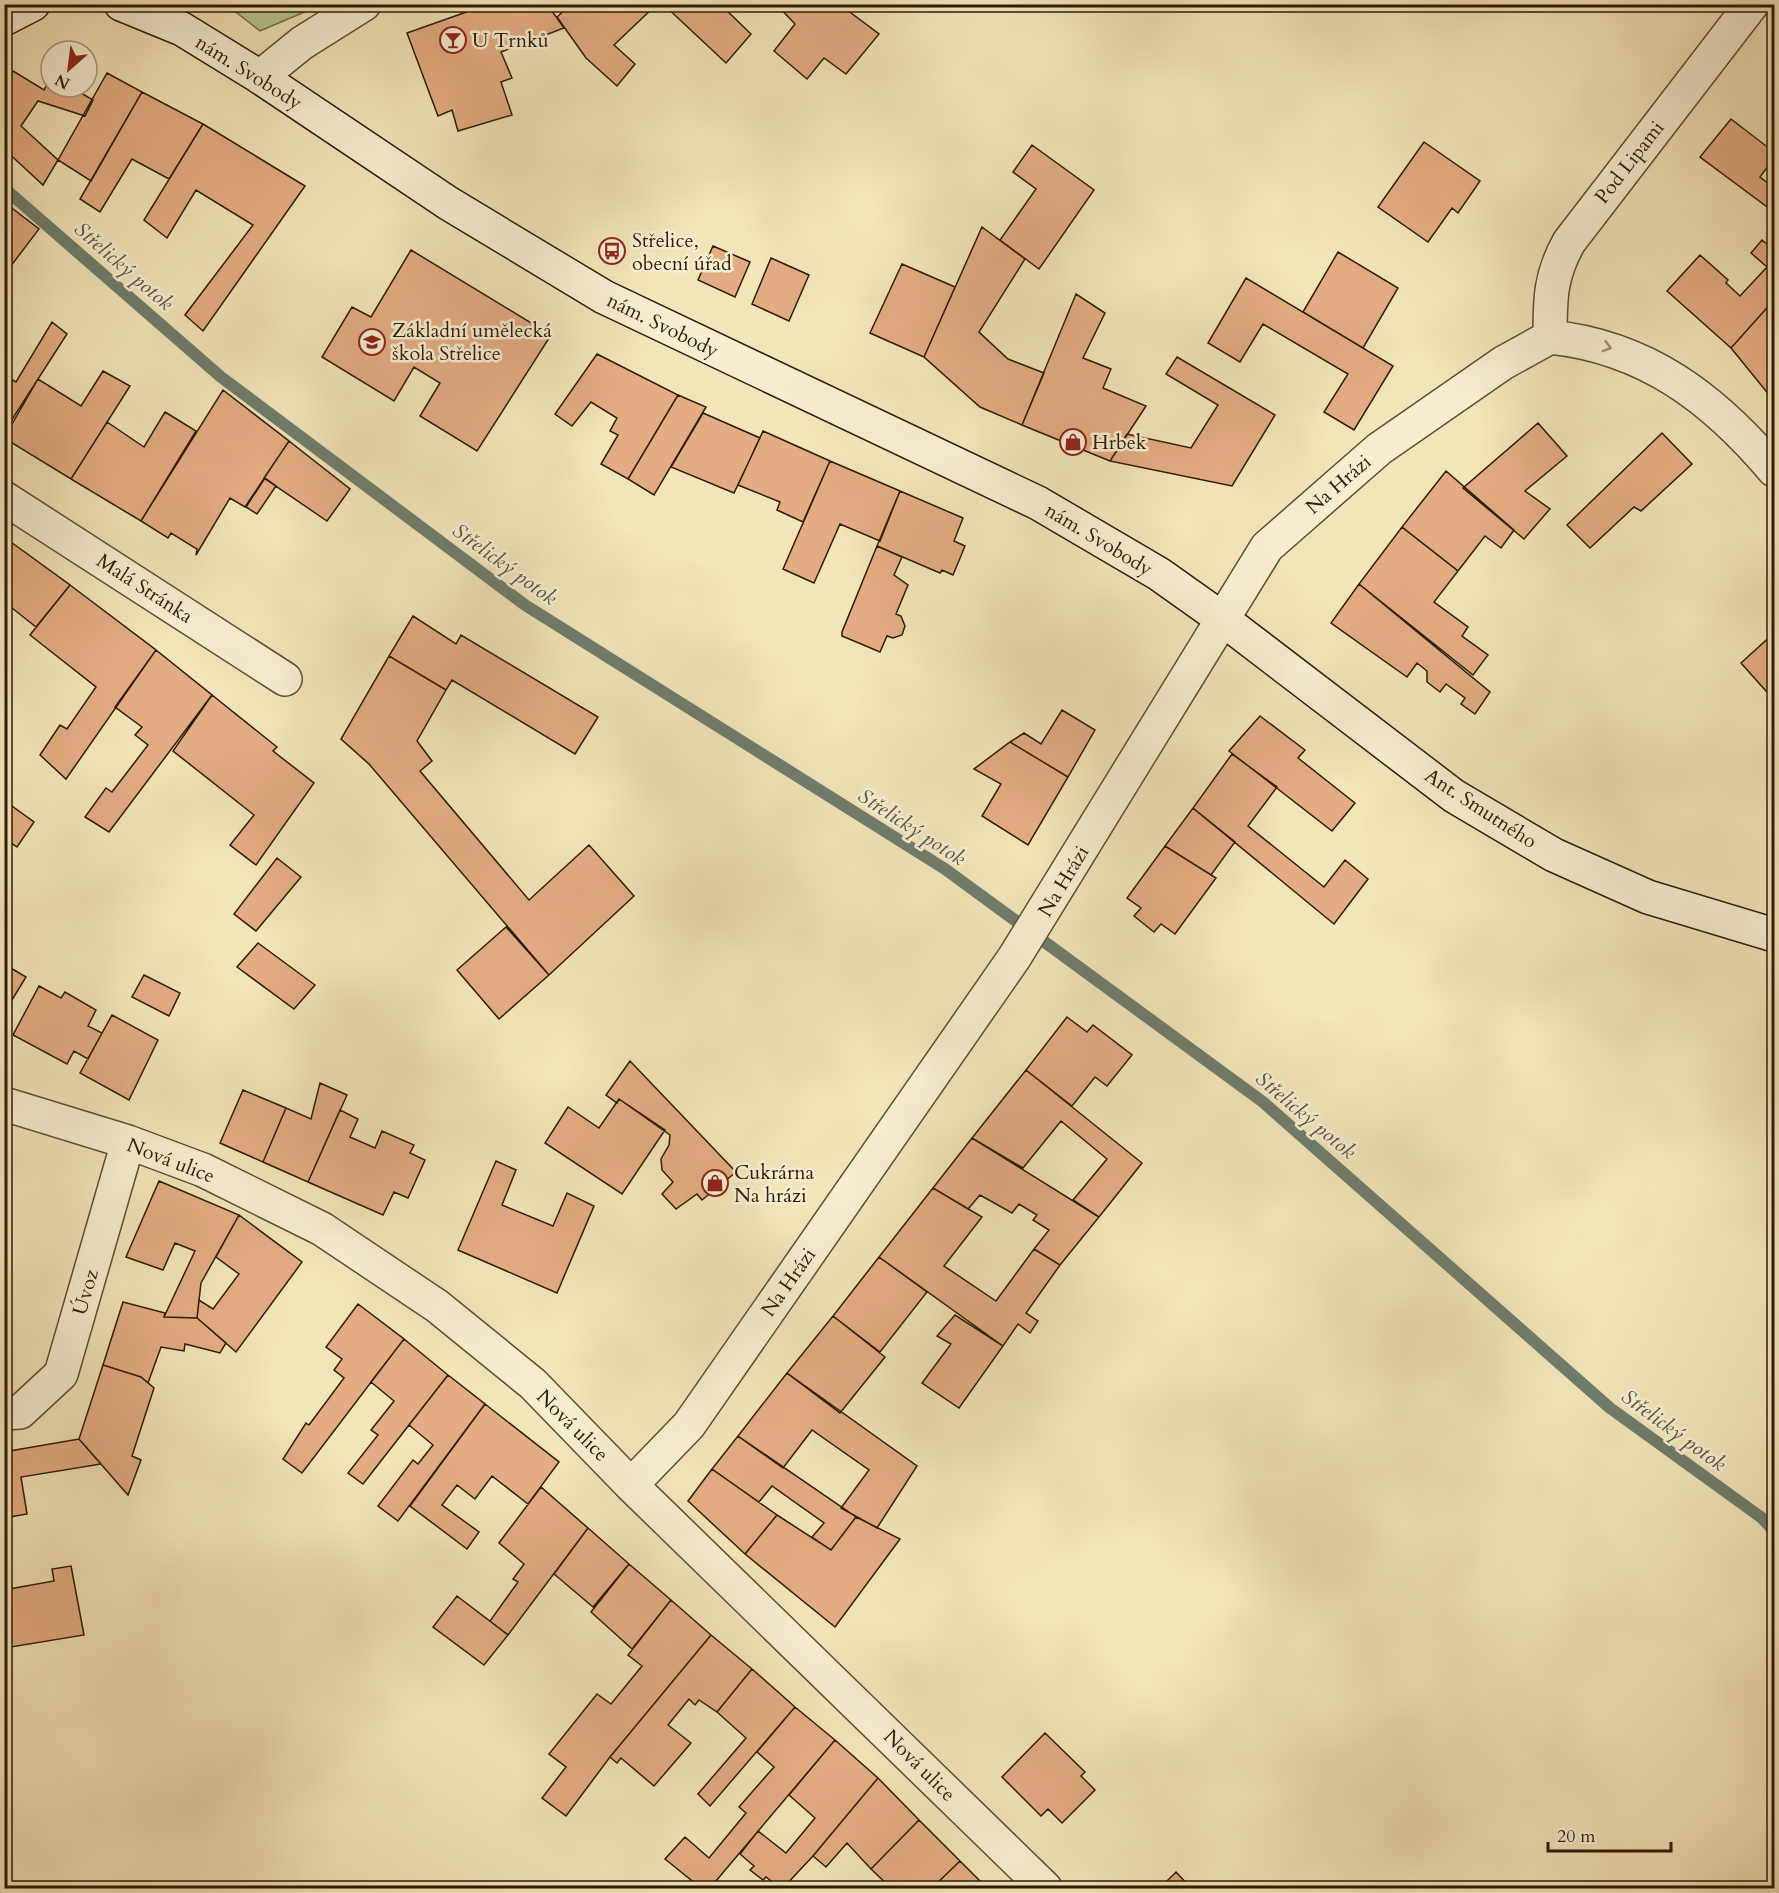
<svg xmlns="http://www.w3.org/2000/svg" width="1779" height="1893" font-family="Cardo,serif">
<rect width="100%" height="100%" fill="#f2e5b9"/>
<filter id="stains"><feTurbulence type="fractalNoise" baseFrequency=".00333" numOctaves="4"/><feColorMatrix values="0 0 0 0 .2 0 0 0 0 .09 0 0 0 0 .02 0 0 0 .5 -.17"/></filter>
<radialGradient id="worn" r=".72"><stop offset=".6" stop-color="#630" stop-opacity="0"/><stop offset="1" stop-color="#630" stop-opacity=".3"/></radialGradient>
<!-- green -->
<path fill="#b6c692" stroke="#71704a" stroke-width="1.5" d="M227,5H321L260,31Z"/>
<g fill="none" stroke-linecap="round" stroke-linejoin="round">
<!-- stream -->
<path stroke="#6f7d6d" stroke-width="12" d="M4,188L221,377L525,605L945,869L1263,1102L1610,1408L1762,1518L1774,1531"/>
</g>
<!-- building -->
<path fill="#e4ac82" stroke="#2c1b03" stroke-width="1.5" d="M489,4H547L564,28L501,52L512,78L501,82L512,115L458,131L452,110L438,116L407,33Z
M571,4H657L614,45L635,64L617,86L586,58L557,17Z
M663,4H720L751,34L726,63Z
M776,4H839L879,34L846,74L824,58L807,79L774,51L795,24Z
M13,71L44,90L51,77V87H71L93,100L85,116L38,101L21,126L58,160L43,185L4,149V84Z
M107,73L142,92L91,181L58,160Z
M142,92L203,124L169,179L132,159L100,212L80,199Z
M1731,119L1774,152V158L1760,177L1774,188V212L1700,157Z
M203,124L305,186L203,331L185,315L253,225L196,190L167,238L144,220Z
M1424,142L1480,181L1458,213L1452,208L1428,242L1378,207Z
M1032,145L1094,190L1039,269L1000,240L1036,189L1013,172Z
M4,202L39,229L4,275Z
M982,227L1025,259L979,332L1008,359L1044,373L1022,425L980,407L924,357Z
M1762,240L1774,250V262L1769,269L1774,274V300L1731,348L1667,291L1700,255L1728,280L1726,283L1740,296L1767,267L1751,253Z
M713,246L750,262L735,297L698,280Z
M411,250L551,335L477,451L420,416L440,383L414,367L394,401L322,357L352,307L371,317Z
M1338,252L1398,288L1363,348L1303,312Z
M771,258L809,275L789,321L752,304Z
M902,264L955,287L924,357L870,333Z
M1246,278L1393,366L1354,430L1324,412L1348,374L1263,324L1240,362L1208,343Z
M1076,294L1105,313L1083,358L1111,369L1103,388L1146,406L1110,461L1022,425Z
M1774,300V401L1731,348Z
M52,322L67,334L4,432V375L16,382Z
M597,354L678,395L628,479L601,464L618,435L610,431L617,418L591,402L572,426L555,414Z
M1177,357L1275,415L1232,486L1110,461L1127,434L1191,448L1218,405L1166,374Z
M103,371L130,386L71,479L4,438L38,379L81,406Z
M223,390L289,441L245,507L230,498L196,555L197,549L171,533L168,538L141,521Z
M678,395L706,407L654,495L628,479Z
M165,412L196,431L141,521L71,479L107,422L144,447Z
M703,413L760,438L734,493L671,467Z
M1538,423L1567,456L1525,491L1550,509L1524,539L1463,488Z
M763,431L830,461L803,522L777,510L780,502L738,485Z
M1662,433L1692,464L1641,511L1634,507L1590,548L1567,525Z
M289,441L350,489L327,521L264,478Z
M830,461L900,491L880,541L840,524L814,583L783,569Z
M1446,471L1514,530L1501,548L1485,536L1458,571L1402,527Z
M265,478L276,486L257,514L246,507Z
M900,491L963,518L954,541L965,546L953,575L942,570L940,573L877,546Z
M1402,527L1458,571L1434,602L1468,627L1462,636L1488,655L1473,675L1359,584Z
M4,537L70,585L36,627L12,608L4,620Z
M877,546L902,557L894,575L908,585L896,614L901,616L905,626L902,635L893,638L887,636L880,652L842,636V632Z
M1359,584L1490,692L1475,714L1461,704L1465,698L1446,684L1440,692L1427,682V671L1417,663L1407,677L1331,623Z
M70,585L156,650L66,779L40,755L60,725L67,729L96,687L30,635Z
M413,616L456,644L461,635L598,717L575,754L452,680L446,690L389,656Z
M1774,633V700L1741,663Z
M156,650L212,695L109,832L85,817L106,788L112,792L148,745L135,735L142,727L115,707Z
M389,656L446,690L417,741L432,761L420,771L529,900L589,845L634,896L549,975L369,764L341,739Z
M212,695L277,747L273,751L314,783L256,865L230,845L254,815L173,751Z
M1062,710L1095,730L1068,777L1010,742L1024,733L1041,744Z
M1260,716L1305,750L1298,758L1355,803L1332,831L1229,751Z
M1010,742L1068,777L1028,845L982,816L1001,784L974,769Z
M1232,754L1277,787L1248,826L1324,887L1345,860L1368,879L1334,924L1193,808Z
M5,801L34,822L17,847L4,838Z
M1193,808L1235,842L1211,875L1165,846Z
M1165,846L1216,878L1175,934L1161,924L1154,932L1134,916L1141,908L1127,898Z
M277,858L301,877L256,931L234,914Z
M506,927L549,975L499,1019L457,970Z
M258,943L315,985L294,1009L237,967Z
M4,964L26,977L4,1013Z
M144,975L180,993L169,1016L132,997Z
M39,986L61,998L65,992L96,1010L88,1026L102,1033L88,1059L74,1051L67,1064L13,1035Z
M112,1015L158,1040L129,1100L80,1073Z
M1067,1017L1087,1032L1093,1025L1132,1055L1107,1086L1095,1077L1072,1106L1026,1070Z
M630,1061L736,1172L702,1200L697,1194L676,1209L662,1194L673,1182L662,1170L661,1159L669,1145L670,1135L619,1099L617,1103L606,1095Z
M1026,1070L1142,1163L1099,1217L1073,1200L1107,1159L1061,1121L1023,1168L972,1138Z
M320,1083L347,1095L308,1182L263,1162L286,1108L311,1119Z
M243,1090L286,1108L263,1162L220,1143Z
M619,1099L665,1130L622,1194L545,1143L568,1107L599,1128Z
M340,1110L358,1119L350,1137L375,1148L382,1131L414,1145L410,1153L425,1160L408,1198L394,1192L383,1215L308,1182Z
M972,1138L1099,1217L1060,1265L1034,1249L1049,1230L1033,1220L1037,1215L1019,1204L1012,1213L980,1195L968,1209L933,1188Z
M496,1161L516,1170L502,1205L553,1226L567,1193L594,1206L557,1293L458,1250Z
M159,1181L239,1215L201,1283L197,1318L164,1317L195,1251L175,1243L163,1270L126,1257Z
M933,1188L982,1217L944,1266L996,1301L1034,1249L1060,1265L1026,1313L1038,1321L1030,1333L1018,1324L1003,1346L879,1257Z
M239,1215L302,1262L236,1352L197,1318L199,1300L213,1309L239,1274L216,1257Z
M879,1257L927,1292L880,1352L833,1316Z
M123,1302L165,1313L164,1317L197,1318L226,1343L220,1353L185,1344L184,1351L161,1347L148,1383L141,1377L103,1365Z
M358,1304L404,1339L302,1473L283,1459L306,1423L309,1425L344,1378L334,1370L342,1359L326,1347Z
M955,1315L1003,1346L959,1408L922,1383L951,1344L937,1336Z
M833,1316L885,1357L840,1413L787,1373Z
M4,1326L10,1364L4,1365Z
M404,1339L448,1375L363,1484L348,1473L378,1435L371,1430L394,1401L371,1382Z
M103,1365L141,1377L154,1388L132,1456L141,1460L128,1495L79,1439Z
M787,1373L917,1466L877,1528L841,1508L869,1470L812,1430L783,1468L738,1436Z
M448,1375L485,1404L398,1521L378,1506L413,1460L418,1464L433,1445L409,1425Z
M485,1404L559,1462L528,1504L492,1476L475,1499L457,1485L442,1505L479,1532L467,1549L410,1506Z
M738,1436L856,1517L831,1550L812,1537L824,1523L772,1486L759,1502L712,1469Z
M79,1439L101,1464L21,1477L27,1514L4,1518V1452Z
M712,1469L777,1515L745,1554L688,1501Z
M541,1487L588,1528L508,1635L490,1621L518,1582L513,1579L524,1564L499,1543Z
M777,1515L831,1550L856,1517L900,1539L835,1627L745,1554Z
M588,1528L629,1564L593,1607L554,1574Z
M629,1564L671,1600L632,1649L591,1612Z
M71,1566L84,1635L11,1647L4,1615V1590L54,1581L52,1569Z
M457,1596L508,1635L484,1665L433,1627Z
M671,1600L711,1635L610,1757L566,1816L542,1798L566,1767L549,1754L597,1694L611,1704L642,1666L628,1655Z
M711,1635L752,1669L717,1712L699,1700L695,1705L689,1699L668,1725L691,1743L654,1786L621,1758L617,1763L610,1757Z
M752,1669L795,1707L710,1806L698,1794L746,1738L717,1712Z
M795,1707L835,1740L710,1888H701L665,1859L685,1837L709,1858L746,1813L739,1807L774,1767L757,1752Z
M1045,1733L1085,1772L1081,1776L1095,1790L1062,1823L1048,1809L1041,1816L1002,1777Z
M835,1740L878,1778L813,1856L783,1888H780L766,1877L763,1880L750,1870L754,1866L740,1854L758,1831L786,1853L815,1818L789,1795Z
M878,1778L919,1820L871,1869L847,1843L826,1867L813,1856Z
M919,1820L960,1861L932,1888H891L871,1869Z
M960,1861L987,1888H932Z
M1176,1872L1191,1888H1136V1884L1163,1885Z"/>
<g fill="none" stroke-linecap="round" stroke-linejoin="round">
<defs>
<path id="street" d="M260,77L302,43L364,4
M1550,337C1550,299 1550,276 1569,242L1752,4
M1550,337C1646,347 1713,398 1774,470
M4,498L285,679
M4,1104L128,1142L203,1170L322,1229L437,1306L533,1384L631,1485L1045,1888
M4,1413L20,1412L61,1374L128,1142
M631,1485L689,1425L1014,958L1267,547L1379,449L1503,363L1550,337"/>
<path id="secondary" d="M121,4L182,29L260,77L448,203L604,297L1038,503L1159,574L1221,618L1454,796L1554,855L1648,897L1774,935
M4,19L33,4"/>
</defs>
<!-- street casing -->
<use href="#street" stroke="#5e4e30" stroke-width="36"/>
<!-- secondary casing -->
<use href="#secondary" stroke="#2c1b03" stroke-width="36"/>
<!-- street -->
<use href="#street" stroke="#f7eed2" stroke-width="33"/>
<!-- secondary -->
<use href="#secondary" stroke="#f7eed2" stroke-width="33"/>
</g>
<!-- one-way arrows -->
<defs><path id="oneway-chevron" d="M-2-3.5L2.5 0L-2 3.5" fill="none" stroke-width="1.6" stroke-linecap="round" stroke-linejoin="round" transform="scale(1.5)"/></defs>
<use stroke="#9c8f75" href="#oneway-chevron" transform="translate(1607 347) rotate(16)"/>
<!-- icons -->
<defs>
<symbol id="bar-ring" viewBox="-11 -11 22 22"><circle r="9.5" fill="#f7eed2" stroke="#8f2418" stroke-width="1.5"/><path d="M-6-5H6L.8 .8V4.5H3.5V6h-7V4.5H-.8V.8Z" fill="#8f2418"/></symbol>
<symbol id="bus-ring" viewBox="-11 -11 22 22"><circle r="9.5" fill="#f7eed2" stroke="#8f2418" stroke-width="1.5"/><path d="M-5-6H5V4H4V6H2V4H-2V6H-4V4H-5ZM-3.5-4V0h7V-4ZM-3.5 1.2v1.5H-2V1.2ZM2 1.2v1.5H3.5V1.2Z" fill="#8f2418"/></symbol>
<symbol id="school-ring" viewBox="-11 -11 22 22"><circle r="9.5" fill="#f7eed2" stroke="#8f2418" stroke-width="1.5"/><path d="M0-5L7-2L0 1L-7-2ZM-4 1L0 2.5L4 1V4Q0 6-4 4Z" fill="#8f2418"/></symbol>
<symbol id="shop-ring" viewBox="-11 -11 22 22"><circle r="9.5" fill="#f7eed2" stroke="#8f2418" stroke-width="1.5"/><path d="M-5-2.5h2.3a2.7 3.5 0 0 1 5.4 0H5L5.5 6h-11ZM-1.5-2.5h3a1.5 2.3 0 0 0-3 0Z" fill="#8f2418"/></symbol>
</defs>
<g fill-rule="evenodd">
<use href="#bar-ring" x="438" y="25" width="30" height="30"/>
<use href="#bus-ring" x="597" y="236" width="30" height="30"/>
<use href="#school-ring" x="357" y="327" width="30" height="30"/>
<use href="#shop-ring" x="1058" y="427" width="30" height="30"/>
<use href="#shop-ring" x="700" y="1168" width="30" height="30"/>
</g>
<g text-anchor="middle" stroke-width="5" stroke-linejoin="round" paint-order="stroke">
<!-- poi labels -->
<g font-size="20" fill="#2c1b03" stroke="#f7eed2" text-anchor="start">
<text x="472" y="47">U Trnků</text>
<text x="632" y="247">Střelice,<tspan x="632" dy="23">obecní úřad</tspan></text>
<text x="392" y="337">Základní umělecká<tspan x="392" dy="23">škola Střelice</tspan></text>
<text x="1092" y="449">Hrbek</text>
<text x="734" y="1179">Cukrárna<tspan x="734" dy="23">Na hrázi</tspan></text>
</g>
<!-- street labels -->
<g font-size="20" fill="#2c1b03" stroke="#f7eed2">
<text transform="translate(249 72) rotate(32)" y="7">nám. Svobody</text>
<text transform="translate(1629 162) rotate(-52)" y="7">Pod Lipami</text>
<text transform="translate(663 325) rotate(26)" y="7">nám. Svobody</text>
<text transform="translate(1338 484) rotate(-41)" y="7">Na Hrázi</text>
<text transform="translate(1099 539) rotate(31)" y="7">nám. Svobody</text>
<text transform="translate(145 588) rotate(33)" y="7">Malá Stránka</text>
<text transform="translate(1481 808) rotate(33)" y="7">Ant. Smutného</text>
<text transform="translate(1063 881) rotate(-59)" y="7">Na Hrázi</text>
<text transform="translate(171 1160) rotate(21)" y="7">Nová ulice</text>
<text transform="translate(788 1282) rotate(-55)" y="7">Na Hrázi</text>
<text transform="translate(85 1292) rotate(-74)" y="7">Úvoz</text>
<text transform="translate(573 1425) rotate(45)" y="7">Nová ulice</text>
<text transform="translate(920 1765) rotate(45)" y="7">Nová ulice</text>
</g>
<!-- water labels -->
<g font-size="21" font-style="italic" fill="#535441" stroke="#f7eed2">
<text transform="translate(124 266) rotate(41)" y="7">Střelický potok</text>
<text transform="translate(505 564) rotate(36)" y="7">Střelický potok</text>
<text transform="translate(912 827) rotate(33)" y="7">Střelický potok</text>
<text transform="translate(1306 1115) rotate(40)" y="7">Střelický potok</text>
<text transform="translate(1674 1430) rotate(36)" y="7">Střelický potok</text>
</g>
</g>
<!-- margin -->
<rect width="1779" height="1893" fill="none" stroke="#f2e5b9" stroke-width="24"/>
<rect x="6" y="6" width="1767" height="1881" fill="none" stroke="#2c1b03" stroke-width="3"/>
<rect x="12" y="12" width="1755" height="1869" fill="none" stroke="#2c1b03" stroke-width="1.5"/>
<!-- north arrow -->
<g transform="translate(69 69) rotate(208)"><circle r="28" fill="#f7eed2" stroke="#a69a7f" stroke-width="1.5"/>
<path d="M0-4.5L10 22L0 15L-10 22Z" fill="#8f2418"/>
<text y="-9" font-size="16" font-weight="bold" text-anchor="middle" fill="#2c1b03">N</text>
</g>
<!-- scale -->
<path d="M1548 1842v9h123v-9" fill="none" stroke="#2c1b03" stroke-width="3"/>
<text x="1557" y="1842" font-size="18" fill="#2c1b03" stroke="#f7eed2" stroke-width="4.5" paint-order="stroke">20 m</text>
<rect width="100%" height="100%" filter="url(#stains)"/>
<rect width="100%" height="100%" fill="url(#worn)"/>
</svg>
